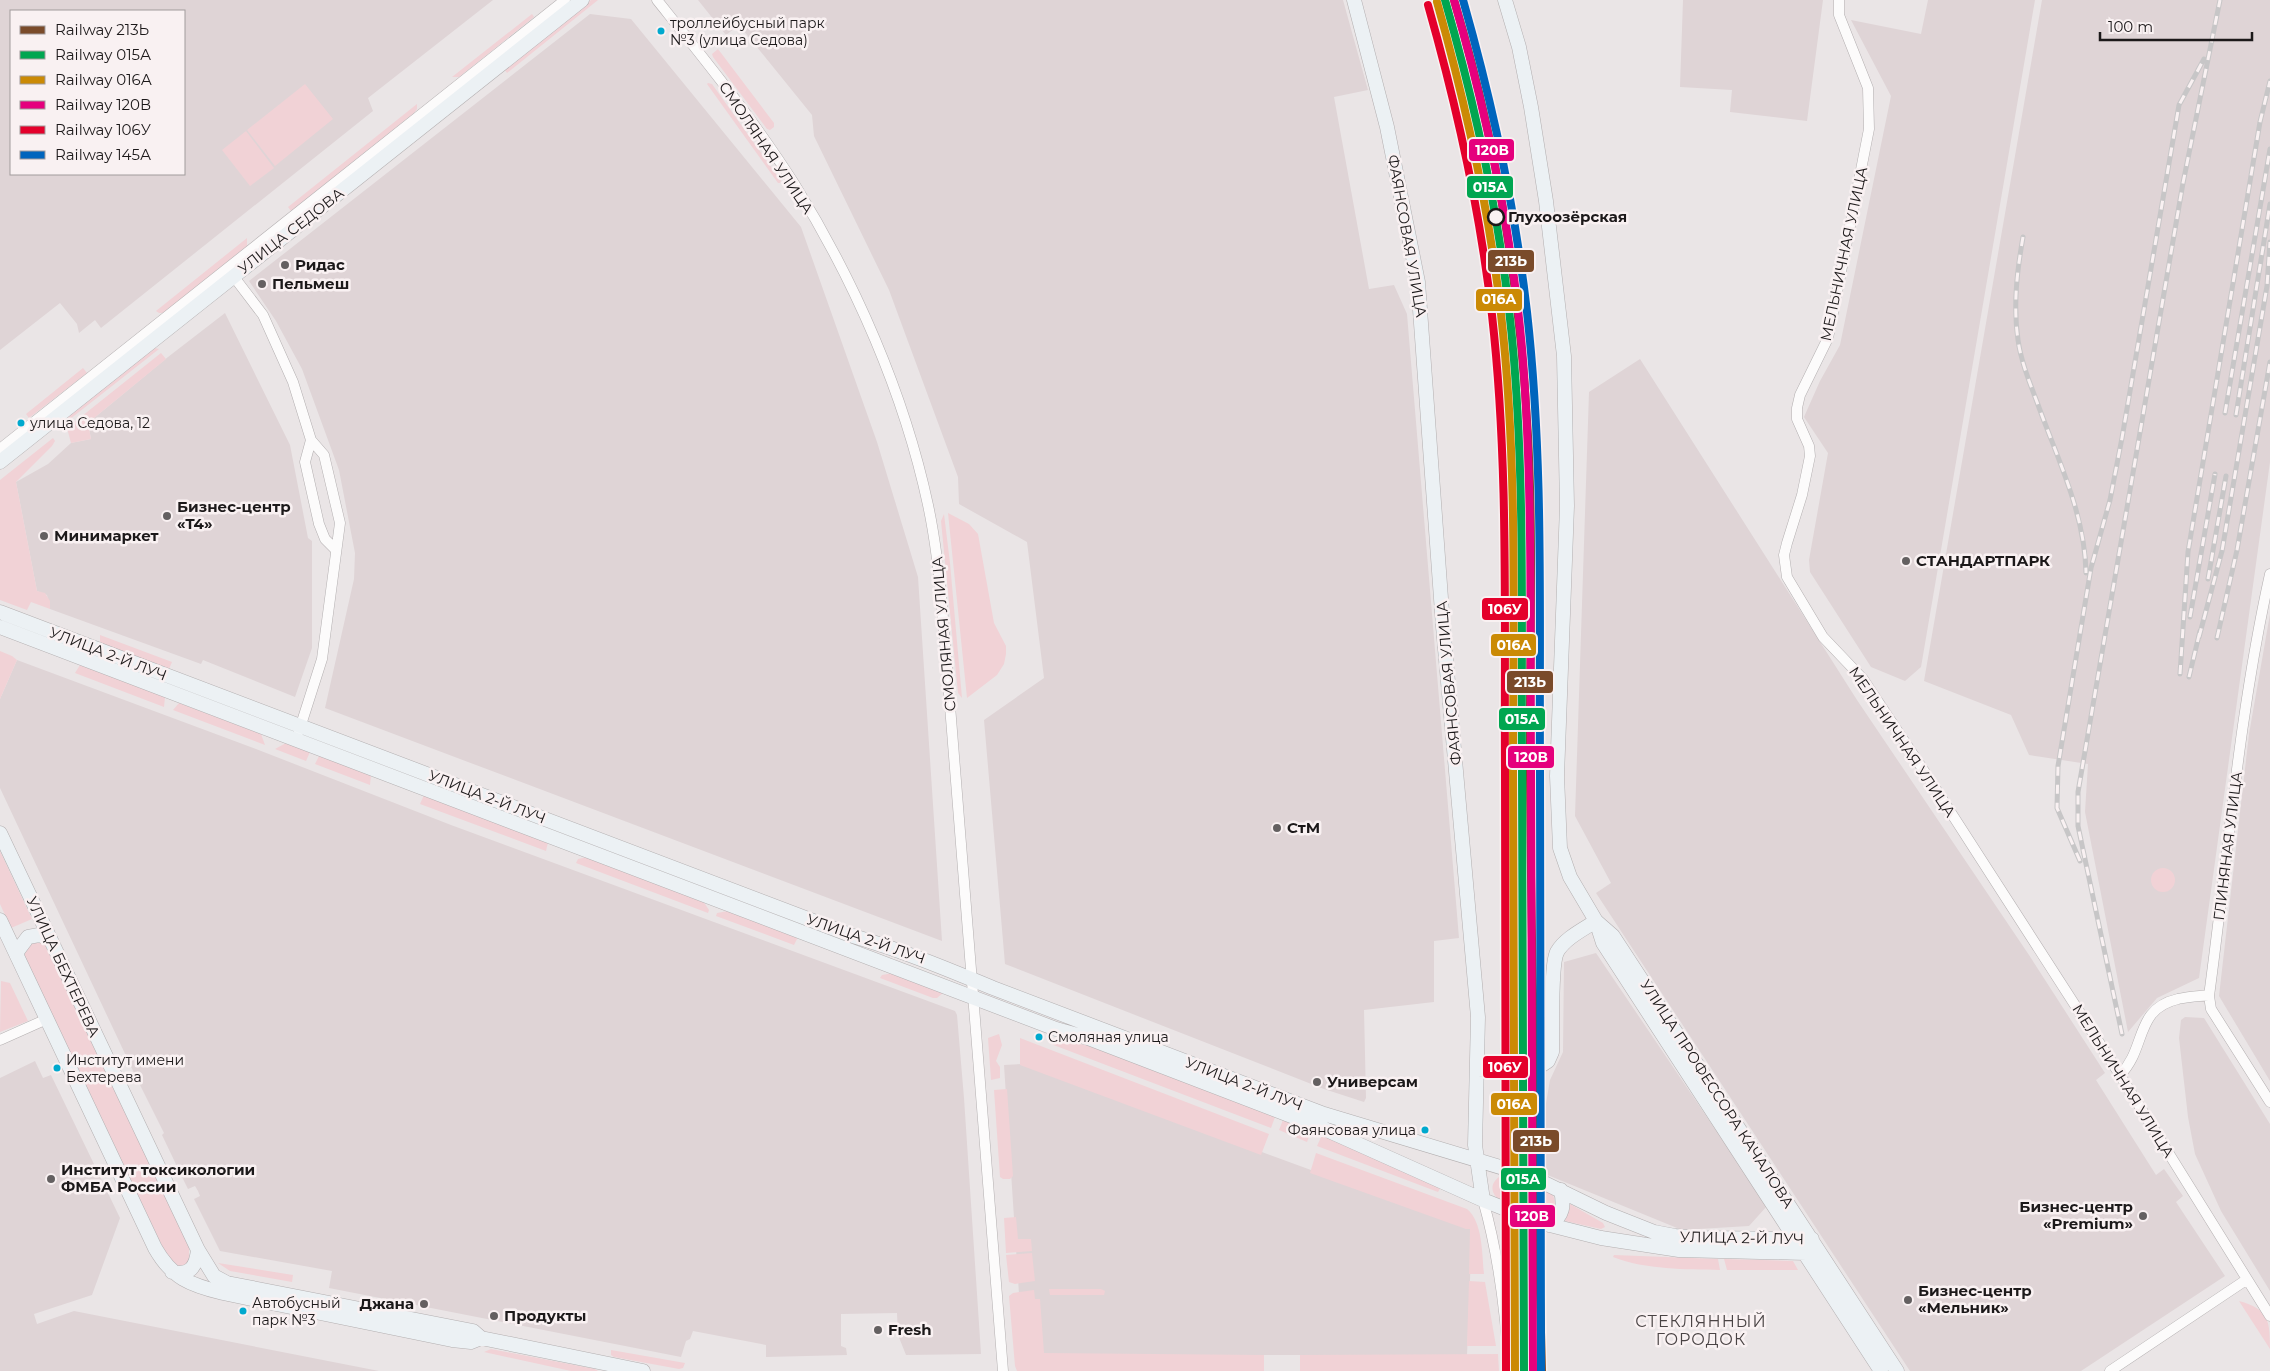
<svg xmlns="http://www.w3.org/2000/svg" width="2270" height="1371" font-family="Montserrat,sans-serif">
<rect width="100%" height="100%" fill="#eae5e6"/>
<!-- built -->
<path fill="#dfd4d6" fill-rule="evenodd" d="M0,0H493L368,98L373,111L101,328L95,320L79,333L77,324L60,303L0,350ZM11,11H184V174H11Z
M698,0H1343L1368,90L1334,97L1369,289L1394,285L1407,314L1459,938L1434,941V1002L1364,1010L1366,1098L1364,1102L1324,1089L1005,964L984,720L1044,678L1027,542L959,504L958,477L889,290L814,136L812,115L739,25L726,35Z
M1683,0H1823L1807,121L1730,112L1732,90L1680,87Z
M1928,0H2035L1921,667L1905,681L1871,667L1810,572L1809,560L1828,453L1804,417L1820,381L1840,345L1891,96L1851,20L1921,34Z
M2042,0H2270V462L2199,978L2157,998L2128,1032L2085,812L2088,764L2029,755L2011,715L1924,681Z
M590,14L631,19L801,227L877,442L918,577L942,941L325,708L354,579L355,553L339,470L302,369L276,321L249,281Z
M225,313L290,445L308,538L312,541V648L295,697L203,660L201,664L50,609L47,595L37,591L16,482L48,464L71,443L91,439L88,423L168,357Z
M1640,359L1857,700L2029,955L2105,1073L2096,1080L2156,1175L2164,1169L2183,1196L2176,1202L2225,1276L2081,1371H1910L1596,893L1611,883L1575,816L1589,392Z
M2270,614V1081L2219,996L2249,734Z
M17,660L256,749L451,825L955,1011L957,1015L964,1098L981,1354L906,1355L898,1335L897,1313L841,1314V1346L846,1348L847,1355L766,1357V1345L693,1331L690,1339L686,1341L681,1357L329,1288L332,1271L220,1251L194,1199L200,1196L198,1191L195,1186L188,1189L184,1181L162,1135L164,1133L135,1075L0,788V699Z
M1596,953L1767,1206L1749,1226L1682,1230L1545,1174V1109L1550,1080L1563,1052L1564,962Z
M2185,1017L2204,1018L2270,1124V1291L2221,1211L2195,1154L2188,1117L2179,1038L2181,1020Z
M35,1061L43,1078L51,1075L120,1218L92,1295L34,1314L37,1324L74,1311L379,1371H0V1078Z
M1022,1064L1472,1229L1467,1355H1023L1004,1065Z"/>
<!-- green -->
<path fill="#f1d2d6" d="M591,0H598L507,73L504,69Z
M532,14L534,17L459,77H452Z
M718,49L774,123V127L770,130L767,129L713,57L712,54Z
M708,83L712,84L781,181L780,183H778L707,84Z
M305,84L333,119L275,166L247,130Z
M417,104V109L414,113L291,211L288,207Z
M246,131L274,168L250,186L222,150Z
M247,238V246L163,313H159L156,311Z
M155,348L159,349L65,423L64,419Z
M161,353L166,359L88,423L91,439L71,443L67,428Z
M83,368L87,373L29,418L26,414Z
M53,438L55,441L52,446L16,482L37,591L45,593L50,601V609L31,602L27,610L0,600V480Z
M948,513L969,524L978,534L994,623L1006,646V654L1004,664L997,675L967,698Z
M944,514L950,563L962,698L958,693L941,521Z
M100,635L172,662L169,669L100,643Z
M0,651L12,656L17,660L0,699Z
M80,665L165,697L164,707L75,673Z
M179,703L261,734L265,745L173,710Z
M286,743L310,752L306,761L275,749Z
M319,756L371,775L370,785L315,764Z
M424,795L548,842L546,851L420,804Z
M0,851L32,919L11,928L0,904Z
M587,857L703,901L709,910L708,913L576,863L578,859Z
M2151 880a12 12 0 1 1 24 0a12 12 0 1 1-24 0Z
M728,911L798,937L794,945L716,916L717,913Z
M34,940L45,945L189,1247V1260L185,1266C174,1268 170,1259 164,1250L25,957V949Z
M893,973L944,992L937,998H933L880,978L882,975Z
M1,981L10,983L28,1021L0,1032Z
M999,1034L1002,1045L996,1061L1000,1067V1078L991,1080L988,1038Z
M1020,1038L1269,1134L1261,1155L1020,1065Z
M1053,1038L1089,1046L1275,1117L1271,1128L1051,1044Z
M1007,1089L1013,1176L1010,1179H1003L1000,1177L994,1090Z
M1283,1120L1311,1131L1307,1142L1279,1130Z
M1322,1135L1441,1187L1438,1192L1317,1146Z
M1316,1153L1467,1209C1483,1222 1482,1255 1484,1274H1469L1470,1229H1466L1310,1173Z
M1502,1175L1512,1176L1551,1192C1558,1202 1556,1217 1542,1217L1497,1198C1489,1189 1492,1181 1502,1175Z
M1570,1204L1603,1223L1605,1227L1601,1229L1565,1221Z
M1016,1217L1018,1239H1031L1032,1251L1006,1253L1004,1218Z
M1032,1253L1035,1281L1015,1284L1009,1282L1006,1255Z
M1614,1255L1718,1259L1720,1270C1686,1269 1646,1270 1613,1257Z
M1724,1259L1793,1261L1798,1270H1727Z
M218,1263L293,1275L292,1282L230,1271Z
M1469,1281L1485,1282L1496,1346H1467Z
M1049,1289H1101L1105,1291L1104,1295H1050Z
M1034,1290L1035,1299H1040L1044,1353L1264,1355V1371H1017L1015,1366L1009,1296L1013,1293Z
M2239,1301C2269,1309 2270,1321 2270,1349Z
M491,1349L595,1369L598,1371H571L484,1352Z
M611,1350L685,1363L683,1368L679,1369L614,1357L611,1355Z
M1498,1354L1499,1371H1300V1355Z"/>
<g fill="none" stroke-linecap="round" stroke-linejoin="round">
<defs>
<path id="street" d="M657,0C705,60 754,120 795,185C855,282 904,393 928,505C936,542 940,580 943,618L1003,1371
M1839,0V15L1868,88L1869,129L1828,338L1800,395L1797,408V419L1809,446L1810,456L1802,495L1787,543L1784,555L1787,577L1823,637L1863,679L1928,777L2120,1075L2270,1316
M231,273L263,315L293,382L311,440L324,455L340,523L322,659L299,731
M311,440L305,462L319,524L325,539L336,550
M0,449L565,0
M2270,574C2239,713 2228,855 2209,996L2211,1009L2270,1102
M0,1040L47,1019
M2120,1075C2147,1048 2134,1009 2178,999C2189,997 2198,995 2209,996
M1483,1200C1498,1253 1506,1316 1509,1371
M2110,1371L2246,1280"/>
<path id="secondary" d="M1354,0L1387,127L1418,282L1443,626L1478,1017L1475,1145L1483,1200
M1505,0L1519,47L1531,107L1546,201L1564,356L1567,506L1557,776L1560,848L1570,877L1596,921L1603,943L1881,1371
M0,462L582,0
M0,612L853,936C901,950 947,969 993,988L1324,1114L1530,1176L1606,1213L1654,1232L1675,1236L1700,1238L1812,1239
M0,627L1056,1029L1088,1038L1320,1127L1483,1200L1538,1222L1601,1238L1679,1250L1806,1253
M0,833L198,1250L214,1276L227,1283L473,1331L481,1338L643,1371
M0,920L155,1248C172,1278 190,1285 223,1293L452,1340L471,1342L481,1338
M1597,922L1613,936L1897,1371
M16,953L28,937L39,935L49,938
M1478,1070L1539,1067L1548,1061L1552,1052C1553,1032 1550,967 1557,952C1565,938 1584,929 1596,921
M1549,1225C1564,1216 1564,1205 1561,1190
M172,1272C190,1276 196,1267 198,1250"/>
</defs>
<!-- street casing -->
<use href="#street" stroke="#b3afb0" stroke-width="11"/>
<!-- secondary casing -->
<use href="#secondary" stroke="#b3afb0" stroke-width="15"/>
<!-- street -->
<use href="#street" stroke="#fcfbfb" stroke-width="10"/>
<!-- secondary -->
<use href="#secondary" stroke="#ecf1f4" stroke-width="14"/>
<defs>
<path id="rail" d="M1435,0L1466,114L1496,283L1507,398L1512,640L1522,753
M2023,237C2017,271 2013,305 2018,340C2021,361 2029,381 2037,402C2057,458 2085,513 2086,573
M2225,413L2270,149
M2236,415L2270,204
M2208,579L2226,476
M2190,617L2215,474
M2199,637L2222,551L2267,286L2270,242
M2217,638L2237,550L2270,362
M2180,674L2188,552L2260,122L2270,81
M2189,677L2200,631
M2080,861L2057,808L2058,766L2091,568L2110,500L2122,438L2179,105L2204,59
M2122,1034L2078,826V792L2183,183L2220,0"/>
</defs>
<!-- rail casing -->
<use href="#rail" stroke="#c7c6c7" stroke-width="5"/>
<!-- rail -->
<use href="#rail" stroke="#f9f1f2" stroke-width="3" stroke-dasharray="9" stroke-linecap="butt"/>
<defs>
<path id="rail-1" d="M1454,0C1497,142 1520,288 1528,436C1534,549 1529,662 1530,775C1531,974 1537,1172 1542,1371"/>
<path id="rail-2" d="M1445,0C1479,118 1504,238 1514,360C1525,496 1521,632 1522,768C1523,969 1523,1170 1524,1371"/>
<path id="rail-3" d="M1437,2C1466,105 1489,208 1501,314C1518,464 1513,618 1513,769C1514,970 1514,1170 1515,1371"/>
<path id="rail-4" d="M1454,0C1488,118 1513,238 1523,360C1533,496 1530,632 1531,768C1532,969 1532,1170 1533,1371"/>
<path id="rail-5" d="M1428,5C1457,107 1480,210 1492,315C1509,466 1504,619 1505,771C1505,971 1506,1171 1506,1371"/>
<path id="rail-6" d="M1463,0C1492,102 1515,206 1527,312C1544,463 1539,616 1540,768C1540,969 1541,1170 1541,1371"/>
</defs>
<!-- rail-1 casing -->
<use href="#rail-1" stroke="#f9f1f2" stroke-width="11"/>
<!-- rail-2 casing -->
<use href="#rail-2" stroke="#f9f1f2" stroke-width="11"/>
<!-- rail-3 casing -->
<use href="#rail-3" stroke="#f9f1f2" stroke-width="11"/>
<!-- rail-4 casing -->
<use href="#rail-4" stroke="#f9f1f2" stroke-width="11"/>
<!-- rail-5 casing -->
<use href="#rail-5" stroke="#f9f1f2" stroke-width="11"/>
<!-- rail-6 casing -->
<use href="#rail-6" stroke="#f9f1f2" stroke-width="11"/>
<!-- rail-1 -->
<use href="#rail-1" stroke="#7a4b2a" stroke-width="8"/>
<!-- rail-2 -->
<use href="#rail-2" stroke="#00a651" stroke-width="8"/>
<!-- rail-3 -->
<use href="#rail-3" stroke="#cb8a05" stroke-width="8"/>
<!-- rail-4 -->
<use href="#rail-4" stroke="#e5007d" stroke-width="8"/>
<!-- rail-5 -->
<use href="#rail-5" stroke="#e4002b" stroke-width="8"/>
<!-- rail-6 -->
<use href="#rail-6" stroke="#0065bd" stroke-width="8"/>
</g>
<!-- markers -->
<g fill="#00a9ce" stroke="#f9f1f2" stroke-width="2">
<circle cx="661" cy="31" r="4.5"/>
<circle cx="21" cy="423" r="4.5"/>
<circle cx="1039" cy="1037" r="4.5"/>
<circle cx="57" cy="1068" r="4.5"/>
<circle cx="1425" cy="1130" r="4.5"/>
<circle cx="243" cy="1311" r="4.5"/>
</g>
<circle fill="#f9f1f2" stroke="#1c191a" stroke-width="2.5" cx="1496" cy="217" r="8"/>
<g fill="#646061" stroke="#f9f1f2" stroke-width="2">
<circle cx="285" cy="265" r="5"/>
<circle cx="262" cy="284" r="5"/>
<circle cx="167" cy="516" r="5"/>
<circle cx="44" cy="536" r="5"/>
<circle cx="1906" cy="561" r="5"/>
<circle cx="1277" cy="828" r="5"/>
<circle cx="1317" cy="1082" r="5"/>
<circle cx="51" cy="1179" r="5"/>
<circle cx="2143" cy="1216" r="5"/>
<circle cx="1908" cy="1300" r="5"/>
<circle cx="424" cy="1304" r="5"/>
<circle cx="494" cy="1316" r="5"/>
<circle cx="878" cy="1330" r="5"/>
</g>
<g text-anchor="middle" stroke-width="5" stroke-linejoin="round" paint-order="stroke">
<!-- bus labels -->
<g font-size="14" fill="#1c191a" stroke="#f9f1f2" text-anchor="start">
<text x="670" y="28">троллейбусный парк<tspan x="670" dy="17">№3 (улица Седова)</tspan></text>
<text x="30" y="428">улица Седова, 12</text>
<text x="1048" y="1042">Смоляная улица</text>
<text x="66" y="1065">Институт имени<tspan x="66" dy="17">Бехтерева</tspan></text>
<text x="1416" y="1135" text-anchor="end">Фаянсовая улица</text>
<text x="252" y="1308">Автобусный<tspan x="252" dy="17">парк №3</tspan></text>
</g>
<!-- street labels -->
<g font-size="15" fill="#1c191a" stroke="#f9f1f2">
<text transform="translate(766 148) rotate(56)" y="5">СМОЛЯНАЯ УЛИЦА</text>
<text transform="translate(291 231) rotate(-38)" y="5">УЛИЦА СЕДОВА</text>
<text transform="translate(1407 236) rotate(80)" y="5">ФАЯНСОВАЯ УЛИЦА</text>
<text transform="translate(1844 254) rotate(-78)" y="5">МЕЛЬНИЧНАЯ УЛИЦА</text>
<text transform="translate(944 634) rotate(-95)" y="5">СМОЛЯНАЯ УЛИЦА</text>
<text transform="translate(108 654) rotate(21)" y="5">УЛИЦА 2-Й ЛУЧ</text>
<text transform="translate(1449 683) rotate(-95)" y="5">ФАЯНСОВАЯ УЛИЦА</text>
<text transform="translate(1902 742) rotate(56)" y="5">МЕЛЬНИЧНАЯ УЛИЦА</text>
<text transform="translate(487 797) rotate(21)" y="5">УЛИЦА 2-Й ЛУЧ</text>
<text transform="translate(2228 846) rotate(-83)" y="5">ГЛИНЯНАЯ УЛИЦА</text>
<text transform="translate(866 939) rotate(19)" y="5">УЛИЦА 2-Й ЛУЧ</text>
<text transform="translate(63 967) rotate(65)" y="5">УЛИЦА БЕХТЕРЕВА</text>
<text transform="translate(2123 1081) rotate(58)" y="5">МЕЛЬНИЧНАЯ УЛИЦА</text>
<text transform="translate(1244 1084) rotate(21)" y="5">УЛИЦА 2-Й ЛУЧ</text>
<text transform="translate(1717 1094) rotate(57)" y="5">УЛИЦА ПРОФЕССОРА КАЧАЛОВА</text>
<text transform="translate(1742 1238) rotate(1)" y="5">УЛИЦА 2-Й ЛУЧ</text>
</g>
<!-- stop labels -->
<g font-size="15" font-weight="bold" fill="#1c191a" stroke="#f9f1f2" text-anchor="start">
<text x="1508" y="222">Глухоозёрская</text>
</g>
<!-- poi labels -->
<g font-size="15" font-weight="bold" fill="#1c191a" stroke="#f9f1f2" text-anchor="start">
<text x="295" y="270">Ридас</text>
<text x="272" y="289">Пельмеш</text>
<text x="177" y="512">Бизнес-центр<tspan x="177" dy="17">«Т4»</tspan></text>
<text x="54" y="541">Минимаркет</text>
<text x="1916" y="566">СТАНДАРТПАРК</text>
<text x="1287" y="833">СтМ</text>
<text x="1327" y="1087">Универсам</text>
<text x="61" y="1175">Институт токсикологии<tspan x="61" dy="17">ФМБА России</tspan></text>
<text x="2133" y="1212" text-anchor="end">Бизнес-центр<tspan x="2133" dy="17">«Premium»</tspan></text>
<text x="1918" y="1296">Бизнес-центр<tspan x="1918" dy="17">«Мельник»</tspan></text>
<text x="414" y="1309" text-anchor="end">Джана</text>
<text x="504" y="1321">Продукты</text>
<text x="888" y="1335">Fresh</text>
</g>
<!-- neighbourhood labels -->
<g font-size="16" letter-spacing="1" fill="#494344" stroke="#f9f1f2">
<text x="1701" y="1327">СТЕКЛЯННЫЙ<tspan x="1701" dy="18">ГОРОДОК</tspan></text>
</g>
</g>
<g stroke="#f9f1f2" stroke-width="2">
<rect x="1468" y="138" width="47" height="24" rx="5" fill="#e5007d"/>
<rect x="1466" y="175" width="48" height="24" rx="5" fill="#00a651"/>
<rect x="1487" y="249" width="48" height="24" rx="5" fill="#7a4b2a"/>
<rect x="1475" y="288" width="48" height="24" rx="5" fill="#cb8a05"/>
<rect x="1481" y="597" width="48" height="24" rx="5" fill="#e4002b"/>
<rect x="1490" y="633" width="47" height="24" rx="5" fill="#cb8a05"/>
<rect x="1506" y="670" width="48" height="24" rx="5" fill="#7a4b2a"/>
<rect x="1498" y="707" width="48" height="24" rx="5" fill="#00a651"/>
<rect x="1507" y="745" width="48" height="24" rx="5" fill="#e5007d"/>
<rect x="1482" y="1055" width="47" height="24" rx="5" fill="#e4002b"/>
<rect x="1490" y="1092" width="48" height="24" rx="5" fill="#cb8a05"/>
<rect x="1512" y="1129" width="48" height="24" rx="5" fill="#7a4b2a"/>
<rect x="1500" y="1167" width="47" height="24" rx="5" fill="#00a651"/>
<rect x="1509" y="1204" width="47" height="24" rx="5" fill="#e5007d"/>
</g>
<g font-size="14" text-anchor="middle" font-weight="bold" fill="#fff">
<text x="1492" y="155">120В</text>
<text x="1490" y="192">015А</text>
<text x="1511" y="266">213Ь</text>
<text x="1499" y="304">016А</text>
<text x="1505" y="614">106У</text>
<text x="1514" y="650">016А</text>
<text x="1530" y="687">213Ь</text>
<text x="1522" y="724">015А</text>
<text x="1531" y="762">120В</text>
<text x="1505" y="1072">106У</text>
<text x="1514" y="1109">016А</text>
<text x="1536" y="1146">213Ь</text>
<text x="1523" y="1184">015А</text>
<text x="1532" y="1221">120В</text>
</g>
<!-- legend -->
<rect x="10" y="10" width="175" height="165" fill="#f9f1f2" stroke="#a19b9c"/>
<rect x="20" y="26" width="25" height="8" fill="#7a4b2a" stroke="#a19b9c"/>
<text x="55" y="35" font-size="15" fill="#1c191a">Railway 213Ь</text>
<rect x="20" y="51" width="25" height="8" fill="#00a651" stroke="#a19b9c"/>
<text x="55" y="60" font-size="15" fill="#1c191a">Railway 015А</text>
<rect x="20" y="76" width="25" height="8" fill="#cb8a05" stroke="#a19b9c"/>
<text x="55" y="85" font-size="15" fill="#1c191a">Railway 016А</text>
<rect x="20" y="101" width="25" height="8" fill="#e5007d" stroke="#a19b9c"/>
<text x="55" y="110" font-size="15" fill="#1c191a">Railway 120В</text>
<rect x="20" y="126" width="25" height="8" fill="#e4002b" stroke="#a19b9c"/>
<text x="55" y="135" font-size="15" fill="#1c191a">Railway 106У</text>
<rect x="20" y="151" width="25" height="8" fill="#0065bd" stroke="#a19b9c"/>
<text x="55" y="160" font-size="15" fill="#1c191a">Railway 145А</text>
<!-- scale -->
<path d="M2100 32v8h152v-8" fill="none" stroke="#1c191a" stroke-width="2.5"/>
<text x="2108" y="32" font-size="15" fill="#1c191a" stroke="#f9f1f2" stroke-width="4" paint-order="stroke">100 m</text>
</svg>
